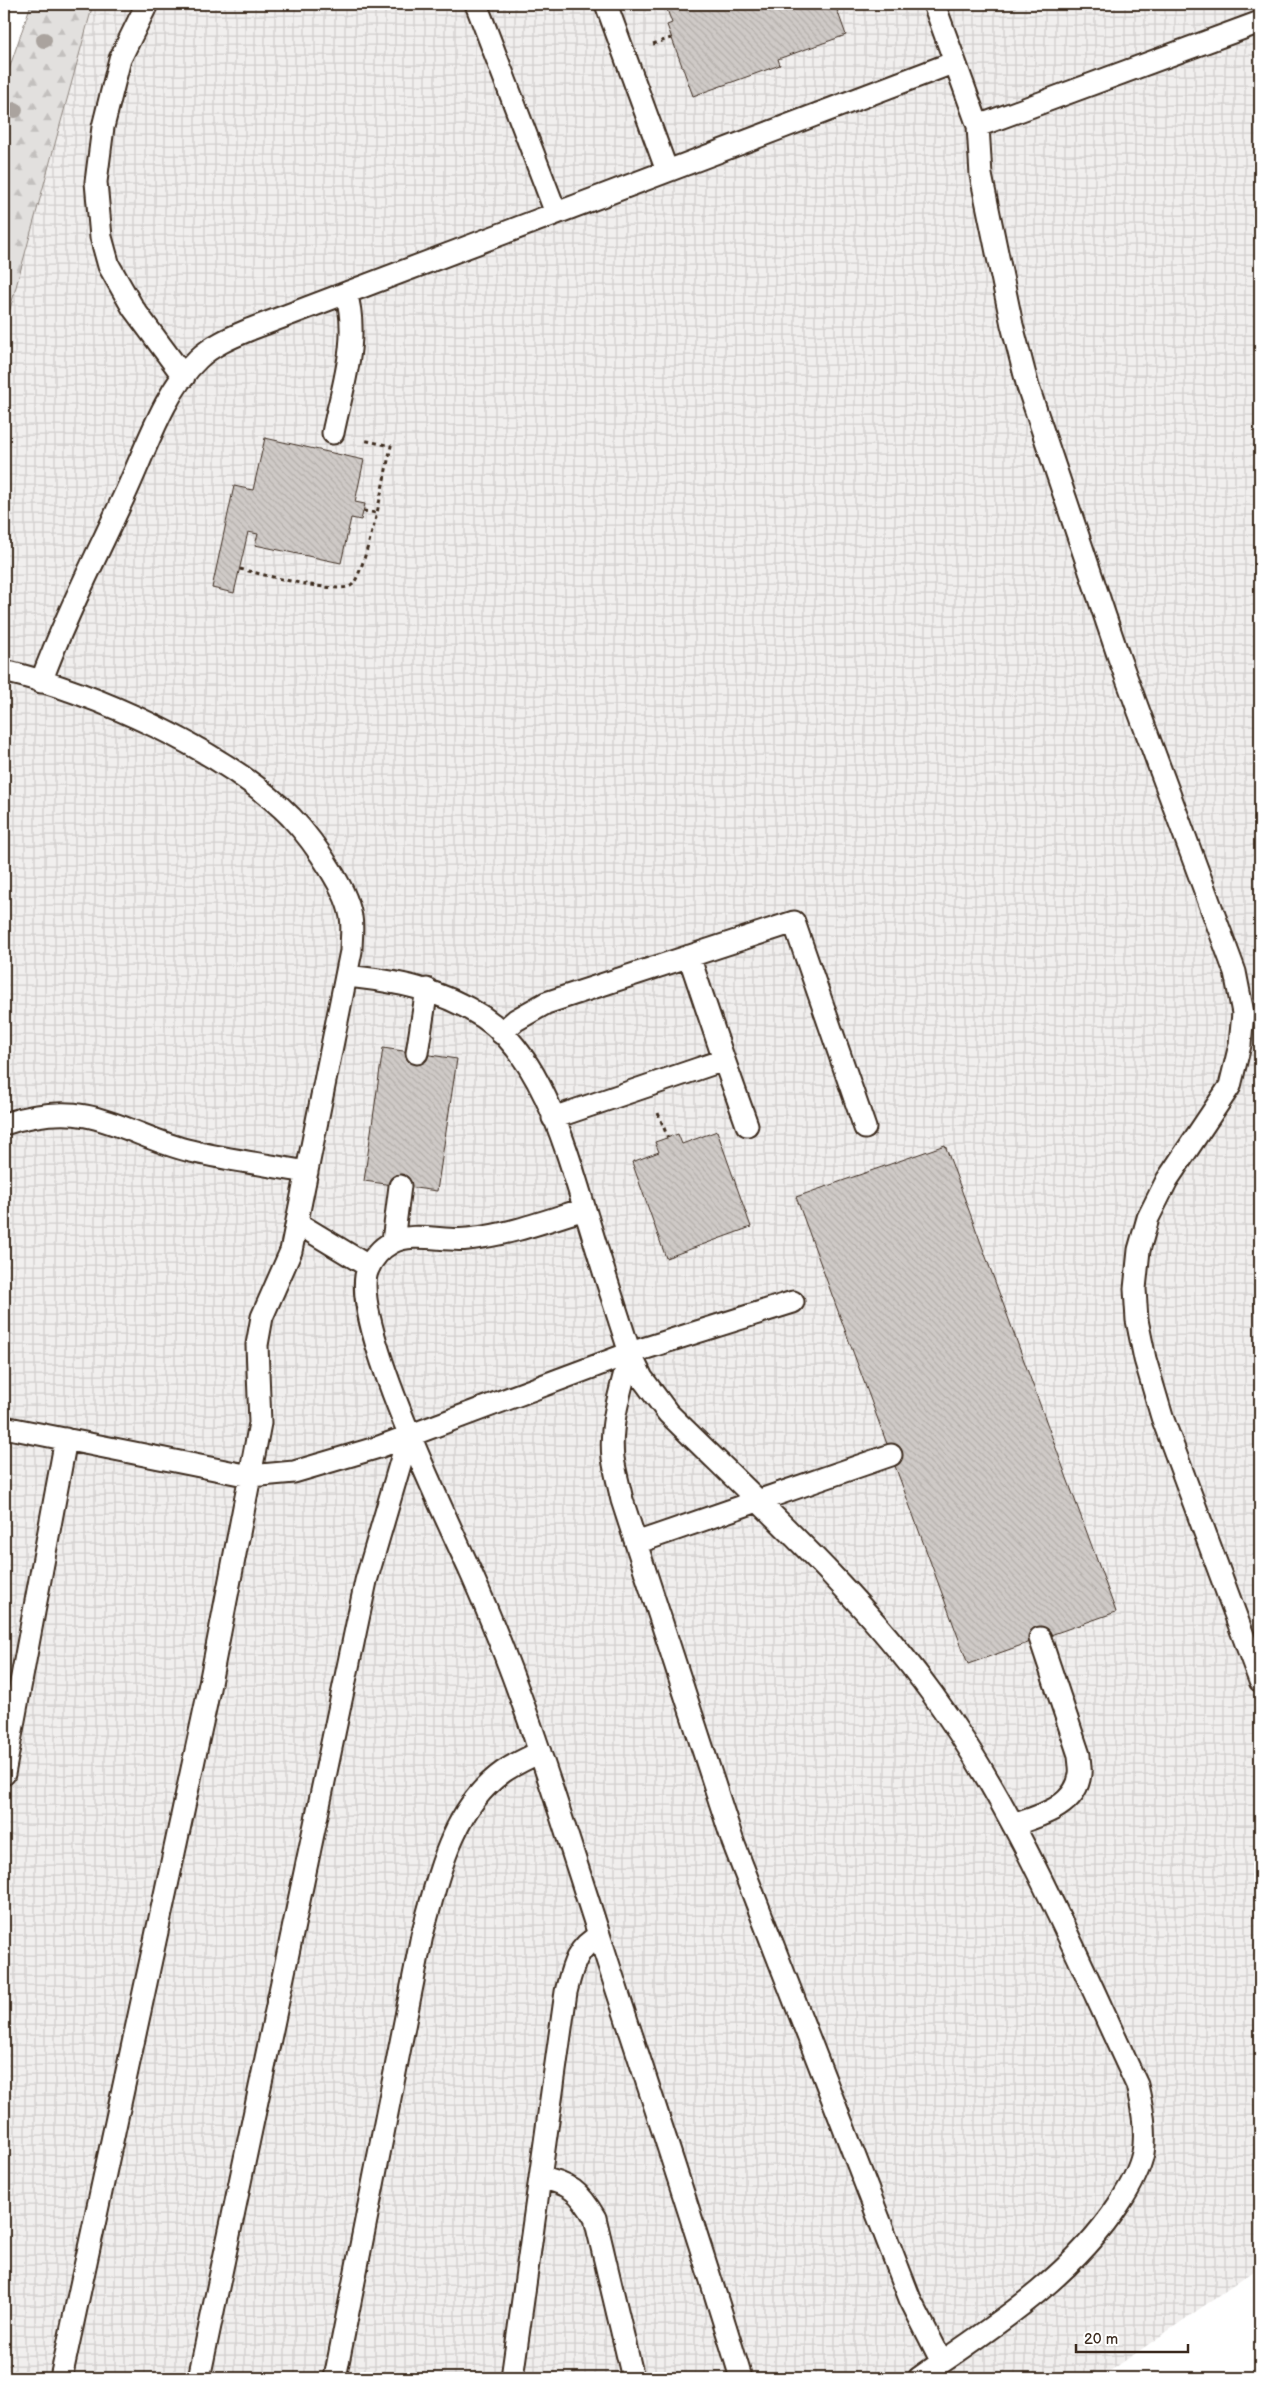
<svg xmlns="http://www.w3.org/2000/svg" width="1264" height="2382" font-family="'Balsamiq Sans',sans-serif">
<defs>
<pattern id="industrial-grid" width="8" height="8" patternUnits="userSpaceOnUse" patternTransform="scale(1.25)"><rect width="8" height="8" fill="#f1efee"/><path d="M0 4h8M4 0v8" fill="none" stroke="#d0cdcc"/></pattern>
<pattern id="forest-firs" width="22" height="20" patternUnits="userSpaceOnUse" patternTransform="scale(1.25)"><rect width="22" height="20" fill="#e2e0de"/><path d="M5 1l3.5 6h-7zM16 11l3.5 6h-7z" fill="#c3c0be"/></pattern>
<pattern id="building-back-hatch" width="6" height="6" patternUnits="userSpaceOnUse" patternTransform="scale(1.25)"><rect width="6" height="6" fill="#cfcac7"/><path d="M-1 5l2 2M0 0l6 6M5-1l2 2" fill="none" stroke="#b3aeaa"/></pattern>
</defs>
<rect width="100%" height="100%" fill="#fff"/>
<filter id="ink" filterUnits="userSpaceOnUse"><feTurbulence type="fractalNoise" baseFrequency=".02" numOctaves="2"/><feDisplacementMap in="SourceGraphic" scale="10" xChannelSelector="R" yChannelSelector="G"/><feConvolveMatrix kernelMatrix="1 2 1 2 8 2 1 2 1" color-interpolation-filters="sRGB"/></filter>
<g filter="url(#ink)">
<!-- industrial -->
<path fill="url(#industrial-grid)" d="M93,4H1260V2267L1100,2378H4V331Z"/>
<!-- forest -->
<path fill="url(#forest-firs)" stroke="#8e857e" d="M31,4H93L4,331V84Z"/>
<!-- building -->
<path fill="url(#building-back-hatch)" stroke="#3b2a1e" d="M665,4H835L846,35L778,59L780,65L693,96L667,25L672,23Z
M265,438L364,460L355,502L365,504L361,520L351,518L341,563L255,545L258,534L248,532L234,593L212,588L234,486L253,490Z
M383,1048L457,1059L437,1191L364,1181Z
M717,1131L751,1227L666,1258L632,1162L659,1152L655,1142L678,1134L682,1144Z
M945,1145L1116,1612L968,1664L796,1197Z"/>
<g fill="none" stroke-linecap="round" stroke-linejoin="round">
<defs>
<path id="lane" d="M147,4L120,59L103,127L96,182L101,237L109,266L133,308L184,377
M476,4L556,213
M606,4L667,171
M955,62L978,126L981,175L1012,325L1028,387L1118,655L1235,972L1243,1013L1240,1045L1230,1086L1167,1180L1148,1218L1139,1250L1135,1289L1137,1320L1145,1359L1162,1417L1260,1681
M978,126L1260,22
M333,433C342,388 360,338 346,293
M4,671C94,692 226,751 291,817C306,833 319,851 330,869C339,884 348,899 351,917C353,927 351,940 351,951L291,1251L262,1317L257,1345L260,1423L250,1476L206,1704L61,2378
M41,682C65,617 97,555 126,492C145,451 165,390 198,359C212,345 232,337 251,329L955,62L934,4
M501,1033L516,1020L546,1003L794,922L865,1128
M417,1053L427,989
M724,1060L747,1125
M553,1118L724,1060L689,956
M4,1124C29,1116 60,1111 86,1116C122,1123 155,1143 191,1151C229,1160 268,1165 307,1172
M584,1209C546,1221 508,1235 468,1239C444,1242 413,1231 391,1243C381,1248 372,1259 368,1269C347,1315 448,1521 471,1573C525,1694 562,1821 603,1947C649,2090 698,2234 741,2378
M297,1223L368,1266
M393,1241L400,1186
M630,1353L642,1378L668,1413C759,1503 857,1590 933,1695C1019,1814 1075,1953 1137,2085C1142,2107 1147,2131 1143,2153C1139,2172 1129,2189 1119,2204C1070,2279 991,2328 919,2378
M630,1353C622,1386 609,1423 613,1458C615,1472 619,1486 622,1500L733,1842L910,2299L942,2362
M630,1353L793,1302
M4,1427L250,1476L294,1472L379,1447L630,1353C616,1310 602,1266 589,1223C568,1156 544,1057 483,1017C440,989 396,981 346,976
M636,1543L891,1455
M4,1774L66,1439
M1013,1825C1039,1816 1076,1807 1080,1774C1081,1768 1079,1761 1079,1755L1040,1638
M540,2178C570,2183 580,2192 595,2218L633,2378
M199,2378L366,1581L408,1437
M335,2378L422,1935C438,1878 451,1809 503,1772C514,1764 528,1758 540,1752
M512,2378L566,1992C572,1969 576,1947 599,1936"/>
</defs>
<!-- lane casing -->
<use href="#lane" stroke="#3b2a1e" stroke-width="25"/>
<!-- path -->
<path stroke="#3b2a1e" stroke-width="3" stroke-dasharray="4 4" stroke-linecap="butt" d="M653,44L671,38
M363,511L377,513L391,446L363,440
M240,569C258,573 340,596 352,585C361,577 373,527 377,513
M658,1113L668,1138"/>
<!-- lane -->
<use href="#lane" stroke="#fff" stroke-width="21"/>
</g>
<!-- trees -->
<g fill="#aaa39e">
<circle cx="44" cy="40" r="8"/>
<circle cx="15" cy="110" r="8"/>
</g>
</g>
<!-- margin -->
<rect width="1264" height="2382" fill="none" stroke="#fff" stroke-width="20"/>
<rect x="10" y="10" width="1244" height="2362" fill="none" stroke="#3b2a1e" stroke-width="2" filter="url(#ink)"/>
<!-- scale -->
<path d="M1076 2344v8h112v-8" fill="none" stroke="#3b2a1e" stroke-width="2.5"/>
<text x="1084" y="2344" font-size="15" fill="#3b2a1e" stroke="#ffffff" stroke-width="4" paint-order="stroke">20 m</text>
</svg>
